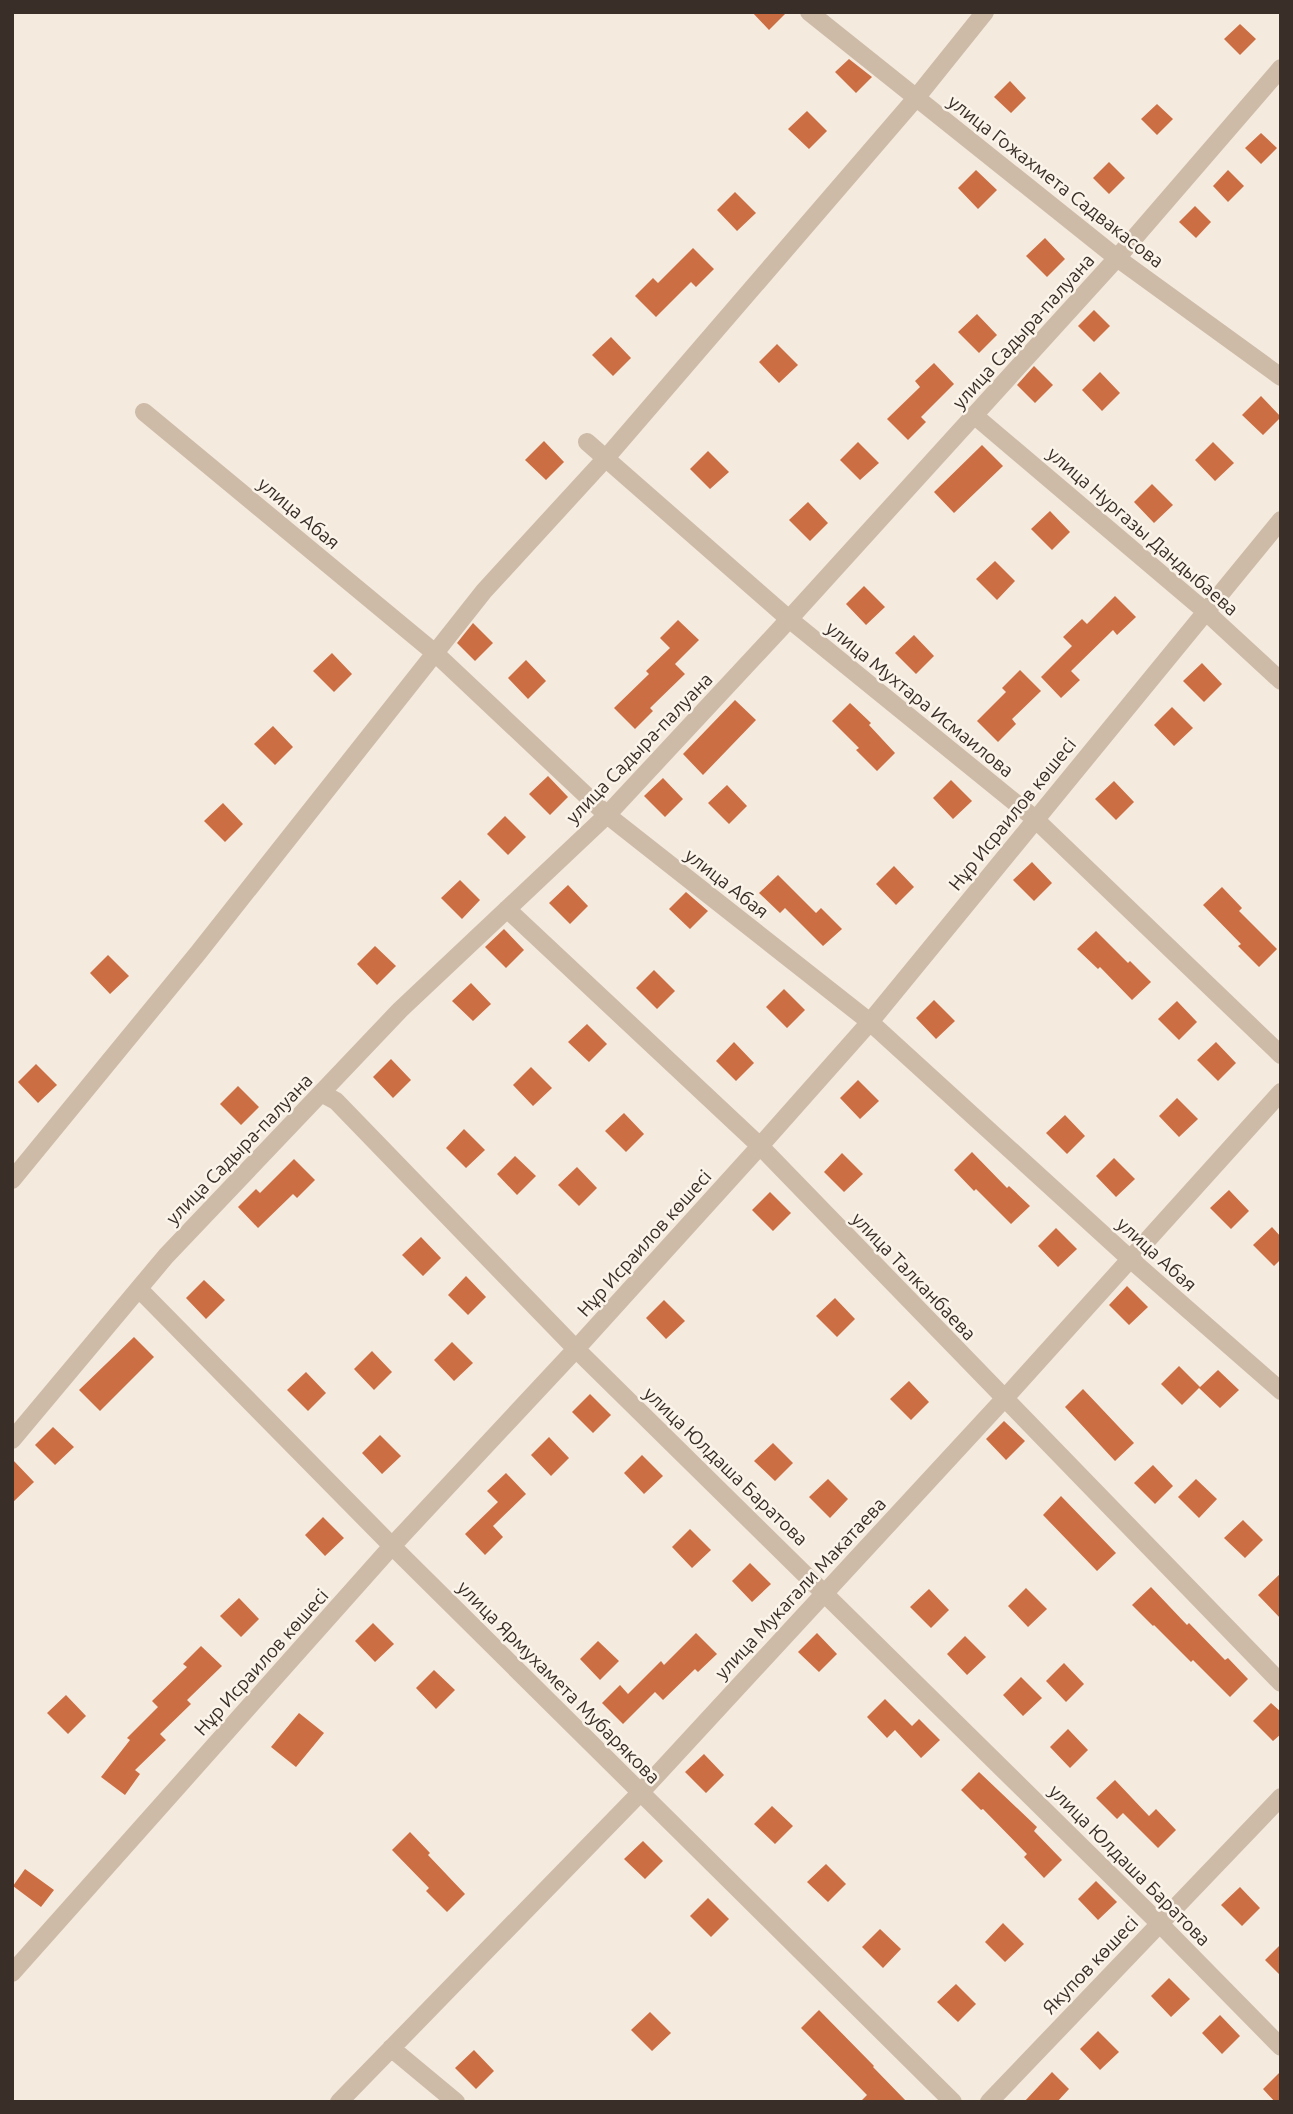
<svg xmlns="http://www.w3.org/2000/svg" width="1293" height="2114" font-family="Ubuntu,sans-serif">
<rect width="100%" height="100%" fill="#f4eadd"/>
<!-- building -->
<path fill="#cc6e43" d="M752,12H787L769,30Z
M1240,24L1256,39L1240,55L1224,39Z
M849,59L872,77L856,93L835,72Z
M1010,81L1026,98L1011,113L994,97Z
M1157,104L1173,119L1157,135L1141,119Z
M807,111L827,131L809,149L788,129Z
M1261,133L1277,148L1261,164L1245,148Z
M1109,162L1125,178L1109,194L1093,178Z
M976,170L997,190L978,209L958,188Z
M1228,170L1244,186L1228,202L1213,186Z
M735,192L756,213L737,231L717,210Z
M1195,206L1211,222L1196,238L1179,222Z
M1045,238L1065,259L1047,277L1026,256Z
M693,248L714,269L696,287L691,282L656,317L635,296L653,278L658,283Z
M1094,310L1110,326L1094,342L1078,326Z
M977,314L997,335L979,353L958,332Z
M611,337L631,358L613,376L592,355Z
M777,344L798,365L779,383L759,362Z
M934,363L954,384L921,417L926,422L908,440L887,419L920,387L915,381Z
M1034,366L1053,385L1035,403L1017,385Z
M1100,372L1120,393L1102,411L1082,390Z
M1261,396L1281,417L1263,435L1242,415Z
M544,441L564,462L546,480L525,460Z
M858,442L879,463L860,480L840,460Z
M1213,442L1234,463L1215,481L1195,460Z
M982,445L1003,466L954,513L934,492Z
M708,451L729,472L710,489L690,469Z
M1152,484L1173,505L1154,523L1134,502Z
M808,502L828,523L810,541L789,520Z
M1050,511L1070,532L1052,550L1031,529Z
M995,561L1015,581L997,600L976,579Z
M864,586L885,607L866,625L846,604Z
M1115,596L1136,617L1117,635L1113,630L1071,671L1080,680L1061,698L1041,677L1072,646L1063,637L1082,619L1087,624Z
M678,620L699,640L675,664L685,674L650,708L653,711L635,729L614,708L649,674L646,671L670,648L660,638Z
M473,623L493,643L475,661L457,643Z
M914,635L934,656L916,674L895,653Z
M332,653L352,674L334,692L313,671Z
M526,660L546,681L528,699L508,678Z
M1202,663L1222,684L1204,702L1183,681Z
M1020,670L1041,691L1012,719L1016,724L998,742L977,721L1006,692L1002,688Z
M735,700L756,720L703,775L683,754Z
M850,703L871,723L869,725L895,753L877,771L856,750L859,748L832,721Z
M1172,707L1193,728L1174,746L1154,725Z
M273,726L293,747L275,765L254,744Z
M548,776L568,797L550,815L529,794Z
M663,778L683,799L665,817L644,796Z
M951,780L972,801L953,819L933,798Z
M1114,781L1134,802L1116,820L1095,799Z
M727,785L747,806L729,824L708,803Z
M223,803L243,824L225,842L204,821Z
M505,816L526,837L508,855L487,834Z
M1032,862L1052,883L1034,901L1013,880Z
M894,866L914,887L896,905L876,884Z
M778,875L816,913L821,908L842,929L823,946L785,908L780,913L759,893Z
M460,880L480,900L462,919L441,898Z
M568,885L588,906L570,924L549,903Z
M1222,887L1242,908L1239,911L1277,949L1259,967L1238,946L1241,944L1203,905Z
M686,892L708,911L690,929L669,909Z
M504,929L524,950L506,968L485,947Z
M1096,931L1128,963L1130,961L1151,982L1132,1000L1100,967L1098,969L1077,949Z
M375,946L396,966L377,985L357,964Z
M108,955L129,976L110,994L90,973Z
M654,970L675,991L657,1009L636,988Z
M471,983L491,1004L473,1021L452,1001Z
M784,989L805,1010L787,1028L766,1007Z
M934,1000L955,1021L936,1039L916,1018Z
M1177,1001L1197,1022L1179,1040L1158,1019Z
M587,1024L607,1044L589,1062L568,1042Z
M734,1042L754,1063L736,1081L716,1061Z
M1216,1042L1236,1063L1218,1081L1197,1060Z
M391,1059L411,1080L393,1098L373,1077Z
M36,1064L57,1085L38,1103L18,1082Z
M531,1067L552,1088L533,1106L513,1085Z
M858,1080L879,1101L860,1119L840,1098Z
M238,1086L259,1107L241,1125L220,1104Z
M1177,1098L1198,1119L1179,1137L1159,1116Z
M624,1113L644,1134L626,1152L605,1131Z
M1065,1115L1085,1136L1067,1154L1046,1133Z
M464,1129L485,1150L466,1168L446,1148Z
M972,1152L1007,1188L1009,1186L1030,1206L1011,1224L976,1189L974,1191L954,1170Z
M842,1153L863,1174L844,1192L824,1172Z
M515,1156L536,1176L517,1195L497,1174Z
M1114,1158L1135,1179L1116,1197L1096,1176Z
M294,1159L315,1180L297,1198L293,1194L258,1228L238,1207L256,1189L260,1193Z
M577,1167L597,1188L579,1206L558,1185Z
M1229,1190L1249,1211L1231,1229L1210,1208Z
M770,1192L791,1213L773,1231L752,1210Z
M1272,1227L1281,1237V1259L1274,1266L1253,1245Z
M1056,1228L1077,1249L1058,1267L1038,1246Z
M421,1237L441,1258L423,1276L402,1255Z
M466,1276L486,1297L468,1315L448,1295Z
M204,1280L225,1300L206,1319L186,1298Z
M1127,1286L1148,1307L1129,1325L1109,1305Z
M835,1298L855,1319L837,1337L816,1316Z
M664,1300L685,1321L666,1339L646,1318Z
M134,1337L154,1357L100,1411L79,1390Z
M452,1342L473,1363L454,1381L434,1360Z
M372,1351L392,1372L374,1390L354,1369Z
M1179,1366L1200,1387L1182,1405L1161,1384Z
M1218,1370L1239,1390L1220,1408L1199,1388Z
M306,1372L326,1393L308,1411L287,1390Z
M909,1381L929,1402L911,1420L890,1399Z
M1083,1389L1134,1443L1115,1461L1065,1407Z
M590,1394L611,1415L593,1433L572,1412Z
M1004,1421L1025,1441L1006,1460L986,1439Z
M53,1427L74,1447L55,1465L35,1445Z
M380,1435L401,1456L382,1474L362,1453Z
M549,1437L569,1458L551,1476L531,1455Z
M773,1443L793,1463L775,1481L754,1461Z
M642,1455L663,1476L644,1494L624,1473Z
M12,1459L34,1482L12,1503Z
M1153,1465L1173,1486L1155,1504L1134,1483Z
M506,1473L526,1494L493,1526L503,1537L485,1555L465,1534L498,1502L487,1491Z
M828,1479L848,1499L830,1518L809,1497Z
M1196,1479L1217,1499L1199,1518L1178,1497Z
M1061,1496L1116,1553L1097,1571L1043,1515Z
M323,1517L344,1538L325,1556L305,1535Z
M1243,1520L1263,1540L1245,1558L1224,1538Z
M690,1529L711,1550L692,1568L672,1547Z
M750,1563L771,1584L752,1602L732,1581Z
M1281,1573V1619L1258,1595Z
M1151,1587L1187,1625L1189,1623L1225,1660L1228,1658L1248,1679L1230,1697L1193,1660L1191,1662L1154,1625L1153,1626L1132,1605Z
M1026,1588L1047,1609L1028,1627L1008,1606Z
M929,1589L949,1610L931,1628L910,1607Z
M239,1598L259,1619L241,1637L220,1616Z
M373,1623L394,1644L375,1662L355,1641Z
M696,1633L717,1654L698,1672L695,1669L663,1700L655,1692L623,1724L602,1703L620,1685L628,1694L661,1661L664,1665Z
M817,1633L837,1654L819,1672L798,1652Z
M965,1636L986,1657L967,1675L947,1654Z
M598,1641L619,1661L600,1680L580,1659Z
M201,1646L222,1666L187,1700L191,1704L160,1734L166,1740L135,1770L140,1774L125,1795L101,1777L130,1740L127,1738L158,1707L152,1701L187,1667L183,1664Z
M1064,1663L1084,1684L1066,1702L1046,1681Z
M434,1670L455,1690L436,1709L416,1688Z
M1021,1677L1042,1698L1023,1716L1003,1695Z
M66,1695L86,1716L68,1734L47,1713Z
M885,1699L912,1726L919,1719L940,1740L921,1758L895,1730L887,1738L867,1717Z
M1271,1703L1281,1712V1734L1273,1741L1253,1721Z
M299,1713L324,1733L296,1767L271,1747Z
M1068,1729L1088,1750L1070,1768L1050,1747Z
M704,1754L724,1775L706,1793L685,1772Z
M979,1772L1037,1827L1034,1831L1062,1860L1044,1878L1024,1857L1027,1854L983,1809L981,1810L961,1790Z
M1115,1780L1149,1816L1156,1809L1176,1830L1158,1848L1123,1813L1117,1819L1096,1798Z
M772,1806L793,1826L775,1844L754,1824Z
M410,1832L430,1853L428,1855L465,1894L447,1912L426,1891L429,1888L392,1850Z
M643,1841L663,1861L645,1879L624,1859Z
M826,1864L846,1884L828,1902L807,1882Z
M25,1869L54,1890L41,1907L13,1886Z
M1096,1881L1117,1902L1098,1920L1078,1899Z
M1240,1887L1260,1908L1242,1926L1221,1905Z
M708,1898L729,1919L711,1937L690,1916Z
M1003,1923L1024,1944L1005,1962L985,1942Z
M880,1929L901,1949L883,1968L862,1947Z
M1281,1944V1976L1265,1960Z
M1169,1978L1190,1999L1171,2017L1151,1996Z
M956,1984L976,2004L958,2022L937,2002Z
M819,2010L874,2066L873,2067L907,2102H860L867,2095L801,2028Z
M650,2012L671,2033L652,2051L631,2030Z
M1220,2015L1240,2036L1222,2054L1202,2033Z
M1098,2031L1119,2052L1100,2070L1080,2049Z
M474,2050L494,2071L476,2089L455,2068Z
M1281,2071V2102H1275L1263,2089Z
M1052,2072L1069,2089L1057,2102H1024Z"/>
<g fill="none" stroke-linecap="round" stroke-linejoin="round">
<!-- minor -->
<path stroke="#cdbba8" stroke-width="18" d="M809,12L1117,258L1281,377
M144,412L435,653L607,815L870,1022L1129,1258L1281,1391
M975,416L1205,611L1281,681
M587,442L789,619L1034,818L1281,1055
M507,909L760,1146L1281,1683
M321,1093L336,1101L576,1349L1159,1923L1281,2047
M12,1180L198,953L484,591L606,458L916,98L985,12
M139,1289L392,1546L953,2102
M12,1440L166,1256L400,1010L607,815L781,628L1117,258L1281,68
M12,1973L392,1546L576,1349L760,1146L870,1022L1281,520
M391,2048L456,2102
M339,2102L641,1792L1004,1399L1281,1092
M989,2102L1281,1797"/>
</g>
<g text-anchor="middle" stroke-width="5" stroke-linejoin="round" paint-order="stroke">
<!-- street labels -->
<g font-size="19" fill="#392f28" stroke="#fbf4ea">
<text transform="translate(1056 181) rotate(38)" y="7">улица Гожахмета Садвакасова</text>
<text transform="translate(1023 331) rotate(-48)" y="7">улица Садыра-палуана</text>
<text transform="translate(299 513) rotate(40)" y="7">улица Абая</text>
<text transform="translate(1143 531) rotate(41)" y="7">улица Нургазы Дандыбаева</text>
<text transform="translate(920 699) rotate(39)" y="7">улица Мухтара Исмаилова</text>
<text transform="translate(639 748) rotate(-46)" y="7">улица Садыра-палуана</text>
<text transform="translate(1012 814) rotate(-51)" y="7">Нұр Исраилов көшесі</text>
<text transform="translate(727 883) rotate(38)" y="7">улица Абая</text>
<text transform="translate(239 1149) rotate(-46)" y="7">улица Садыра-палуана</text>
<text transform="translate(644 1243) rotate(-48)" y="7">Нұр Исраилов көшесі</text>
<text transform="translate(1157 1254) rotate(42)" y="7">улица Абая</text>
<text transform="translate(914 1276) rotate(46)" y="7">улица Талканбаева</text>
<text transform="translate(726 1466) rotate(44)" y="7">улица Юлдаша Баратова</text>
<text transform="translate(800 1588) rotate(-47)" y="7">улица Мукагали Макатаева</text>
<text transform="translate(261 1662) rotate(-48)" y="7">Нұр Исраилов көшесі</text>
<text transform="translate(559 1682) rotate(45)" y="7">улица Ярмухамета Мубарякова</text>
<text transform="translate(1130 1865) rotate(45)" y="7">улица Юлдаша Баратова</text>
<text transform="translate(1090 1965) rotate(-46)" y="7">Якупов көшесі</text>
</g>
</g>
<!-- border -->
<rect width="1293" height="2114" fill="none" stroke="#392f28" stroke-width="28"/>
</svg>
